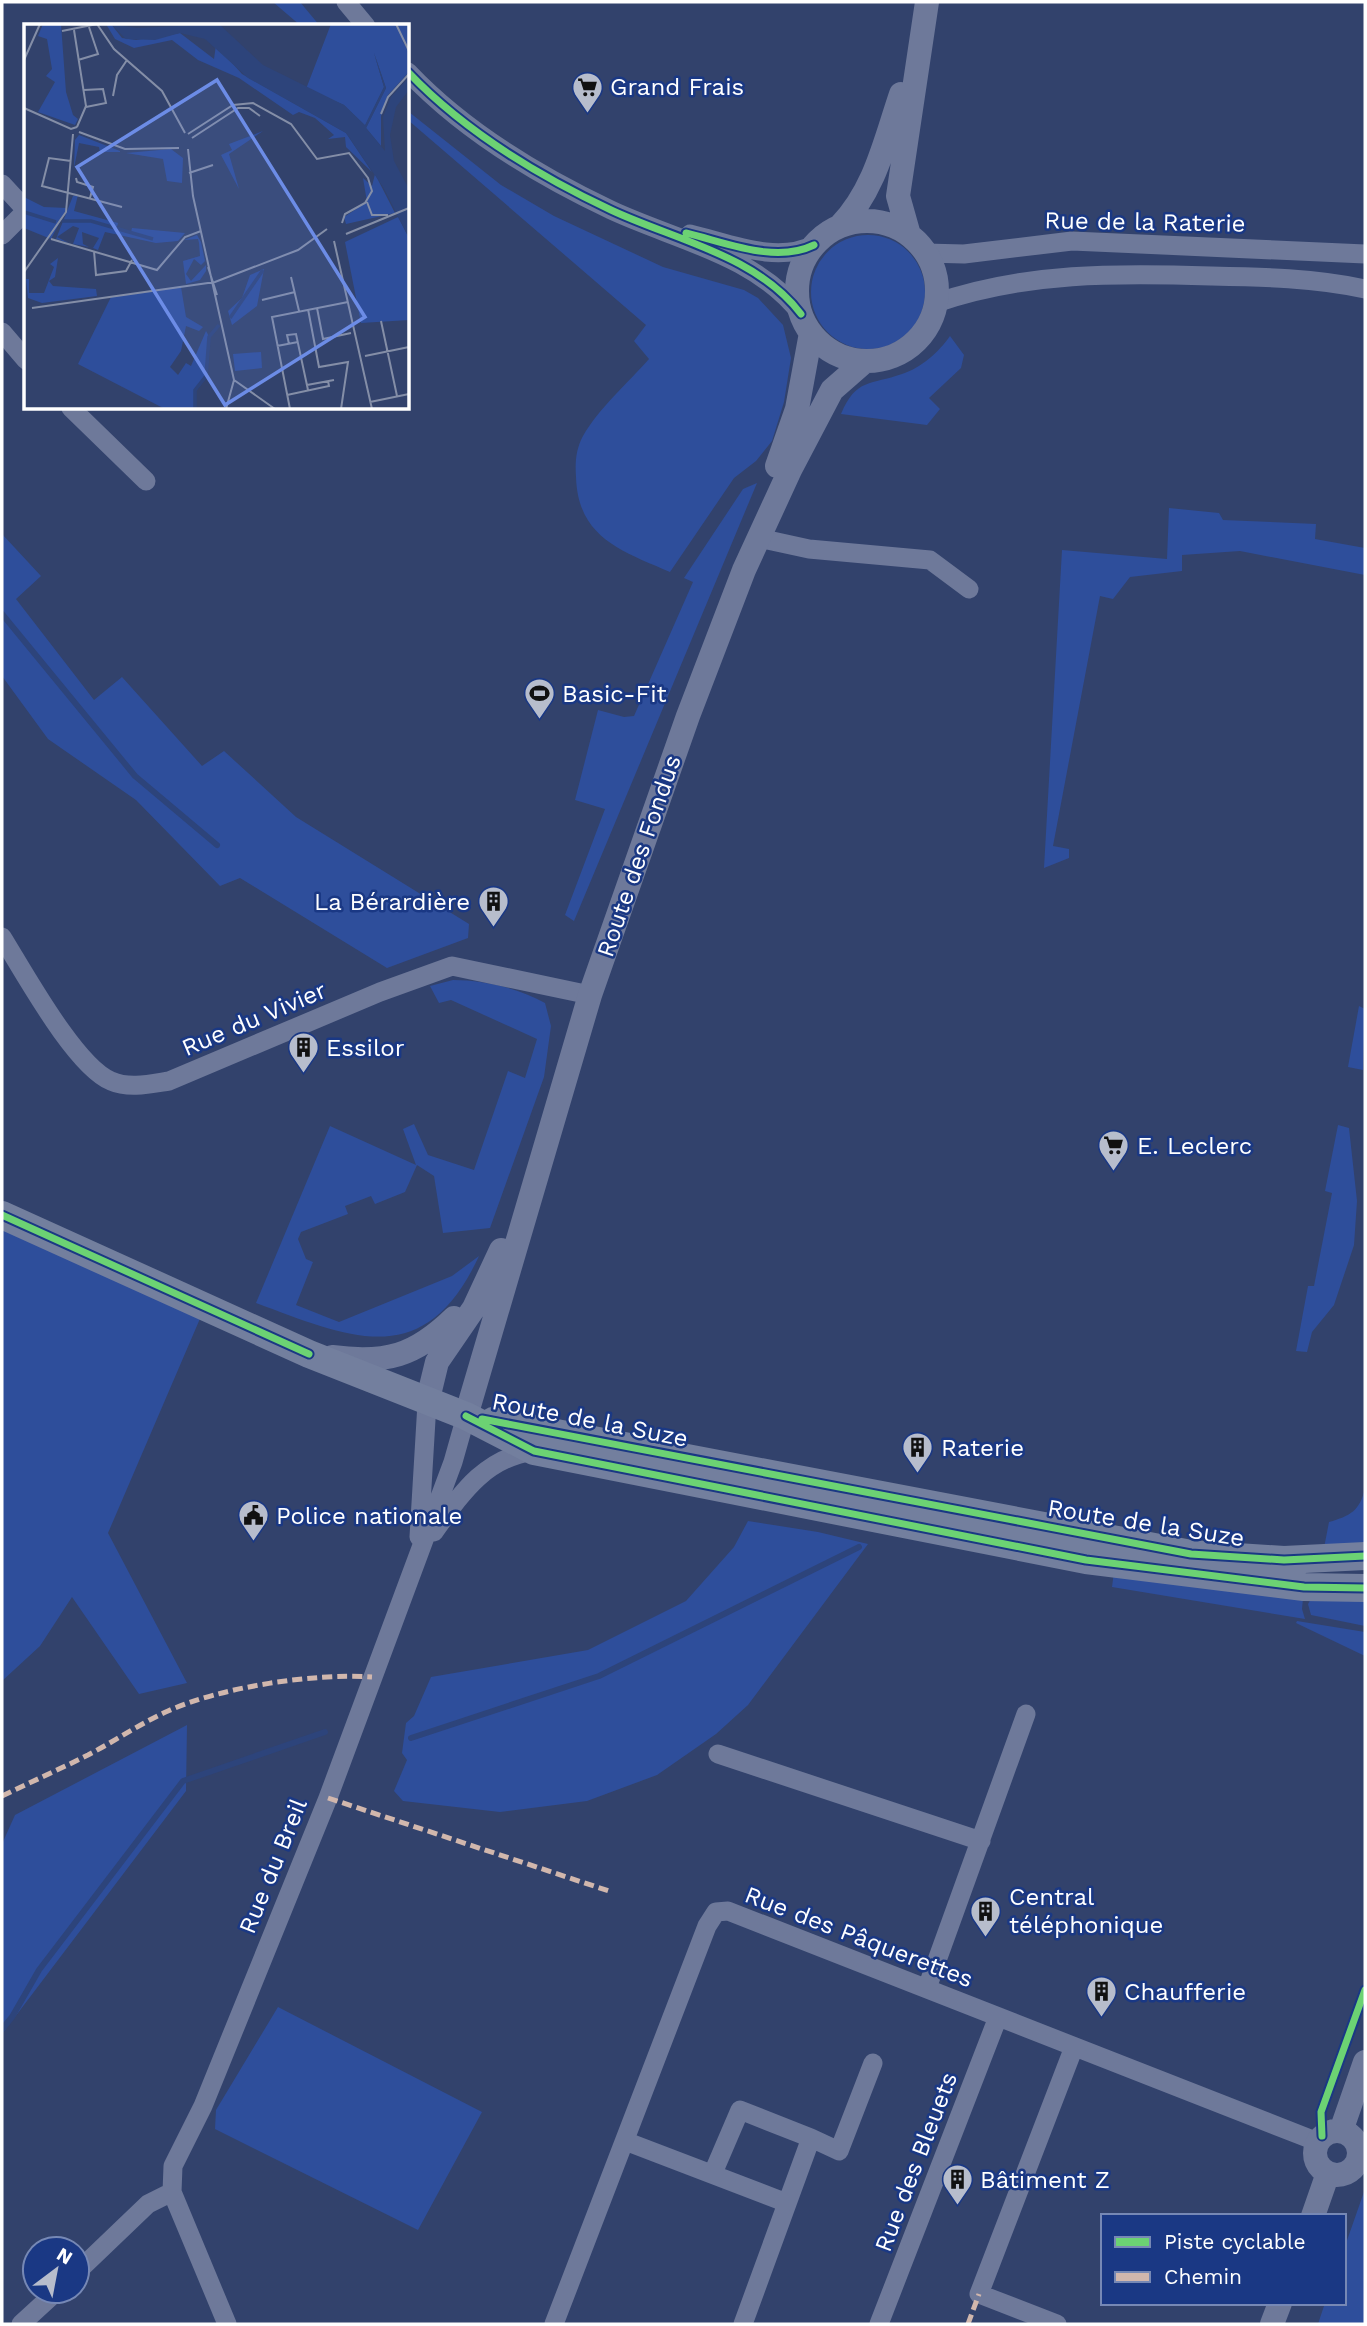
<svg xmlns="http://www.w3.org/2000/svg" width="1367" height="2326" font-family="'Work Sans',sans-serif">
<rect width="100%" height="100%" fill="#32426c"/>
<!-- green -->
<path fill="#2e4e9b" d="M273,2H300L320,26H301Z
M409,112L501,185L554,216L663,267L744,290L758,298L783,325L791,358L784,402L772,441L756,461L734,478L670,572C622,551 578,538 576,477C575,462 576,449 583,436C599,408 628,383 649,359L634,341L646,325L408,120Z
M811 292a57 57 0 1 1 114 0a57 57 0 1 1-114 0Z
M950,336L964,355L961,368L929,398L940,409L927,425L841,414C856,378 871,385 902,374C921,368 939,352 950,336Z
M757,483L574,921L565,915L605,809L575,800L598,710L624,717L634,716L693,582L684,578L743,489Z
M1169,508L1219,513L1223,520L1316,524L1315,539L1365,548V575L1240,551L1182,555V571L1130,577L1113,599L1100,596L1053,846L1069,849V858L1044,868L1062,550L1167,559Z
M2,534L41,576L16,599L94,700L122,677L202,766L224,751L296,817L469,924L468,938L387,968L240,878L220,886L136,800L48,739L2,676Z
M453,980C484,980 517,988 545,1003L551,1026L544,1077L490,1228L443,1233L434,1176L417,1165L405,1192L375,1204L371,1196L345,1206L348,1214L301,1232L298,1239L306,1259L313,1262L296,1305L339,1322L452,1276L479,1256C425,1372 353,1339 256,1303L330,1126L416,1165L403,1129L414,1124L428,1155L474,1170L508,1071L525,1078L537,1039L451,1000L439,1003L430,986Z
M1359,1006L1365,1009L1363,1070L1348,1067Z
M1338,1125L1349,1128L1357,1201L1354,1245L1334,1305L1312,1332L1307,1352L1296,1351L1308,1286H1314L1332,1193L1325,1191Z
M2,1215L205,1307L108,1533L187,1683L139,1694L72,1597L40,1646L2,1681Z
M1365,1488V1548H1324L1329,1522C1350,1516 1360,1511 1365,1488Z
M748,1521L818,1532L868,1544L748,1705L716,1734L657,1775L587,1801L500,1812L403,1801L394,1791L407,1760L402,1753L406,1723L414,1716L431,1677L588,1650L686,1601L734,1547Z
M1115,1564L1304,1587L1302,1609L1305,1619L1112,1587Z
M1311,1599L1365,1600V1626L1311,1615L1308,1604Z
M1297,1621L1365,1632V1656L1296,1623Z
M187,1725L186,1791L2,2034V1844L15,1815Z
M278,2007L482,2112L418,2230L215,2129L216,2110Z
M1365,2189V2324H1318L1325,2303H1344V2249Z"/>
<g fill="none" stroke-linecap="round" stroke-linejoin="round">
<!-- stream -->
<path stroke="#2d447b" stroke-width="6" d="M2,614L135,776L217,845
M411,1738L599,1676L859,1547
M2,2029L12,2017L39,1970L183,1781L325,1732"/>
<!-- minor -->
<path stroke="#6e799a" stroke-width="19" d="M346,2L366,26
M408,72C463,130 539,176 611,210C675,240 756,255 801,314
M2,184L26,210
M690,234C729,243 776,264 814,245
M2,235L26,211
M925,253L964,254L1072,241L1365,254
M936,303C1026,272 1117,273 1211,276C1262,277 1315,278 1365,289
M2,332L26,360
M71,408L146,481
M759,538L809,549L930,560L969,589
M2,937C24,972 75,1066 111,1081C129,1089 150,1084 169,1081L380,992L452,966L590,995
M434,1532C461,1494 484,1458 534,1451
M419,1537L427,1403
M718,1754L981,1841
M927,1988L1026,1714
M811,2138L839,2151L873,2063
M625,2141L787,2203
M713,2173L740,2110L811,2138L743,2324
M77,2272L148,2204L172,2192
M21,2324L57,2291
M227,2324L172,2192L173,2166L203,2106L328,1798L453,1462L466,1416
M554,2324L707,1926L716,1912L728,1911L1318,2142
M879,2324L998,2017
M1057,2324L979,2294L1074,2047"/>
<!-- tertiary -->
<path stroke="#6e799a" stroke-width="24" d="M797 291a70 70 0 1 1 140 0a70 70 0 1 1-140 0Z
M840,226C875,190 885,141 901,94
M909,235L898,196L927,2
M777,466L797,409L811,333
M332,1357C386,1364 415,1356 454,1318
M427,1403L437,1362L474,1308L501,1250
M466,1416L590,995L688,716L744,570L790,470L832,390L864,362
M1341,2131L1365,2062
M1315 2153a22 22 0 1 1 44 0a22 22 0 1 1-44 0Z
M1313,2216L1328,2173
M1272,2324L1280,2303"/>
<!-- secondary -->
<path stroke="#737f9e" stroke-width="28" d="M2,1215L309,1354L466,1416L534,1451L1086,1560L1304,1587L1365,1588
M493,1421L1191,1554L1284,1560L1365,1556"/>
<!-- quiet -->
<path stroke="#d1b7ad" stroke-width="5" stroke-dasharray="10 5" stroke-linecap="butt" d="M2,1796C31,1782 60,1769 88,1755C115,1741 141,1723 168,1711C221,1687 314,1673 372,1677
M328,1798L612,1892
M968,2324L979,2294"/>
<defs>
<path id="cycleway" d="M408,72C463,130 539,176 611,210C675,240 756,255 801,314
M686,233C725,242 775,264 814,245
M2,1215L309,1354
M466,1416L534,1451L1086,1560L1304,1587L1365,1588
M482,1419L1191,1554L1284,1560L1365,1556
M1322,2136L1321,2112L1365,1990"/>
</defs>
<!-- cycleway casing -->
<use href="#cycleway" stroke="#1a3884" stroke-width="11"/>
<!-- cycleway -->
<use href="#cycleway" stroke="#6cd273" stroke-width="7"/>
</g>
<!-- icons -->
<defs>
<symbol id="supermarket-pin" viewBox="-11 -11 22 30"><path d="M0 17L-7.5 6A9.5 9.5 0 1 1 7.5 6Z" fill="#b7bdcc" stroke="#1a3884"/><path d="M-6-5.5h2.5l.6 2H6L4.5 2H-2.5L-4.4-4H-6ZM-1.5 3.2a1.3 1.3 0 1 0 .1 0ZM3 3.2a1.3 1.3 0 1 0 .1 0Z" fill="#111"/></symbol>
<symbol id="stadium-pin" viewBox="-11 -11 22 30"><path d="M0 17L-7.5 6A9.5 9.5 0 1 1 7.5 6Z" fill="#b7bdcc" stroke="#1a3884"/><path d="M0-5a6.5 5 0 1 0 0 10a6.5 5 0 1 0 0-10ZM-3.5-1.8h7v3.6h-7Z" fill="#111"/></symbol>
<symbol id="building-pin" viewBox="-11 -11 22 30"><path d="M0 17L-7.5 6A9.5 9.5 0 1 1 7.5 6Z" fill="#b7bdcc" stroke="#1a3884"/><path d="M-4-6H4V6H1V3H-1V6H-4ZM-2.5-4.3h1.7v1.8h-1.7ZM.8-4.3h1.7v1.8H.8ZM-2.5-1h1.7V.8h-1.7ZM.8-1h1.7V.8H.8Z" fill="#111"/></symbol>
<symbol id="civic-pin" viewBox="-11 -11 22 30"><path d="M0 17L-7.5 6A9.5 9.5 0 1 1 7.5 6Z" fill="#b7bdcc" stroke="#1a3884"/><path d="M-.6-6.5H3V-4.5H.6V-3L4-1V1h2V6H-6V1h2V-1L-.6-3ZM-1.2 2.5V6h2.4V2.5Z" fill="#111"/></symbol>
</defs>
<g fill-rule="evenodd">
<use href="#supermarket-pin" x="570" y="70" width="35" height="47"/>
<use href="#stadium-pin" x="522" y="676" width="35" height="47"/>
<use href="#building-pin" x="476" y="884" width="35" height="47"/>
<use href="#building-pin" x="286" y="1030" width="35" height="47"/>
<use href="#supermarket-pin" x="1096" y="1128" width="35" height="47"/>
<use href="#building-pin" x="900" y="1430" width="35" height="47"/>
<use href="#civic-pin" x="236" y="1498" width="35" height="47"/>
<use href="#building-pin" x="968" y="1894" width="35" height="47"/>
<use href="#building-pin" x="1084" y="1974" width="35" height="47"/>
<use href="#building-pin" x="940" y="2162" width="35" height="47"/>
</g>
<g text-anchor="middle" stroke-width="5" stroke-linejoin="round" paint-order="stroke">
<!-- poi labels -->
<g font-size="24" fill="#fff" stroke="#1a3884" text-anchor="start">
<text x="610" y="95">Grand Frais</text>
<text x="562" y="702">Basic-Fit</text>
<text x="470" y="910" text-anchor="end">La Bérardière</text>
<text x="326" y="1056">Essilor</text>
<text x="1137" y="1154">E. Leclerc</text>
<text x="941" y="1456">Raterie</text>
<text x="276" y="1524">Police nationale</text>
<text x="1009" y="1905">Central<tspan x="1009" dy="28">téléphonique</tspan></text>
<text x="1124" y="2000">Chaufferie</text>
<text x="980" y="2188">Bâtiment Z</text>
</g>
<!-- street labels -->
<g font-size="24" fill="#fff" stroke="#1a3884">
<text transform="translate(1145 222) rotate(1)" y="8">Rue de la Raterie</text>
<text transform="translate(639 856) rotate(-71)" y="8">Route des Fondus</text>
<text transform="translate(254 1019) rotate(-23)" y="8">Rue du Vivier</text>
<text transform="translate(590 1420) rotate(11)" y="8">Route de la Suze</text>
<text transform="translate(1146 1523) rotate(9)" y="8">Route de la Suze</text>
<text transform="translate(273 1866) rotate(-68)" y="8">Rue du Breil</text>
<text transform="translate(859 1937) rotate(21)" y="8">Rue des Pâquerettes</text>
<text transform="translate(916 2162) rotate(-69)" y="8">Rue des Bleuets</text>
</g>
</g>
<!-- overview -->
<g transform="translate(24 24)">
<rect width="385" height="385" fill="#32426c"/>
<path d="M19,0H37L42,68L49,91L54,95L51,101L14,88L31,58L22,52L28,45L23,15L14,12ZM82,0H87L98,14L112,16L156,9L190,35L192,21L218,50L322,109L348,148L322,123L321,113L304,115L310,111L291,94L275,88L269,91L215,54L174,36L148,16L110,24L91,15ZM307,0H385V25L377,15L385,27V48L364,71L357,92V122L342,104L362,64L350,29L360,63L341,102L320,81L282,65ZM239,107L205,130L215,165L197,131L208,126L205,120ZM55,111L96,127V128H76L75,123L55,119L50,144L51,116ZM147,125L159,134L158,159L143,157L139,135L102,129ZM351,150L371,189L322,200L320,193L343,178L339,154L348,162ZM54,171L50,187L94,199L93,203L107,208L108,204L161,209L154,217L132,219L81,208L74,226L69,224L75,214L58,208L59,220L65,223L49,220L55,204L49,202L33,213L45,219L32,215L49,172ZM0,173L20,183L43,184L27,215L0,204ZM374,193L385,214V296L337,299L321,218ZM173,211L177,218L181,237L177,241L170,235L162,250L167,257L182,241V247L176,256L162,260L159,237L176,232L175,219L174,215L160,216ZM34,234L31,253L25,257L29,262L72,265L73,272L18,279L4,274L2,255H5V269H20L30,243L26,240ZM240,245L233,282L208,301L204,287L218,274L226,251ZM157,263L162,293L179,303L175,307L162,302L157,327L146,343L154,351L162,339L167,342L182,307L186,314L183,353L172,367L171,385H141L54,340L87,273ZM237,328L238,344L211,347L209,330Z" fill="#2e4e9b"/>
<path d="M87,0L113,4L195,0L239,41L320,81L341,101L360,63L350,29L362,64L342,104L361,127L359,93L367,73L385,53V66L372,83L366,111L370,137L385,165V214L359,163L322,109L224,54L181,15L156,9L131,16L102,15Z" fill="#2d447b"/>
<path fill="none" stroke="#2d447b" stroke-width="3.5" d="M0,188L32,198M38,197H67L129,215M206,294L239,246M171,385V366L182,352L185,313L195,301"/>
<path fill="none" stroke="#848ea7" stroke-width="2" d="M73,0L90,25L138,67L161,109M372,0L385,27M50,6L62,82L53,103M38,7L73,0M0,36L16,0M54,36L74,30L65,3M60,66L79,65L82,79L62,83M89,72L93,51L103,36M0,84L47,105L53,103M357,90L364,73L385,50M55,108L101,125L155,124M164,110L209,81L229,79L267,100L293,135L325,129L344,154L348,167L341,179L321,190L318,199M168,114L214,84H225L236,92M164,125L169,172L210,356M47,137L25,134L18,162L98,183M165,149L189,141M52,154L53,158L69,163L66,174M343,178L348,191H364M322,210L385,184M27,215L133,246L161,213L177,207M310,217L348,385M70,227L72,251L102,247L108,236M184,243L193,271M0,248L42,188L49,110M267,253L275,287M238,276L271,268M8,284L191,258L274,226L303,205M293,284L299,315L327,309M284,285L295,343L324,338L317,385M357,297L373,372M265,320L263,311L272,310L284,366M253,322L274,318M341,332L385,323M210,356L251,385M283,361L310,356M263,371L305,362L304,357M346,378L385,370M202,385L210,356M266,385L248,293L324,278"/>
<path fill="#6c8ce6" fill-opacity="0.15" stroke="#6c8ce6" stroke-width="3.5" d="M193,56L341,293L201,381L53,143Z"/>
<rect width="385" height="385" fill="none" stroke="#fff" stroke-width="3.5"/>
</g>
<!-- border -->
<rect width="1367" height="2326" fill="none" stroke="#ffffff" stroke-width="7"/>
<!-- legend -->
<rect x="1101" y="2214" width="245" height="91" fill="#1a3884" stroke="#7688b5" stroke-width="2"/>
<rect x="1115" y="2237" width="35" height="10" fill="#6cd273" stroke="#7688b5" stroke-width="2"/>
<text x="1164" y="2249" font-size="21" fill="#ffffff">Piste cyclable</text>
<rect x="1115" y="2272" width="35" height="10" fill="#d1b7ad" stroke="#7688b5" stroke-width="2"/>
<text x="1164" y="2284" font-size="21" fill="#ffffff">Chemin</text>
<!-- north arrow -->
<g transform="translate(56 2270) rotate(32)"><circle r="33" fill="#1a3884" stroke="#7688b5" stroke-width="2"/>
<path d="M0-5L12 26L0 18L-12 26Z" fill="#b7bdcc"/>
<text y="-10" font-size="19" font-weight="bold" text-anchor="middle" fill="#ffffff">N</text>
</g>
</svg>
